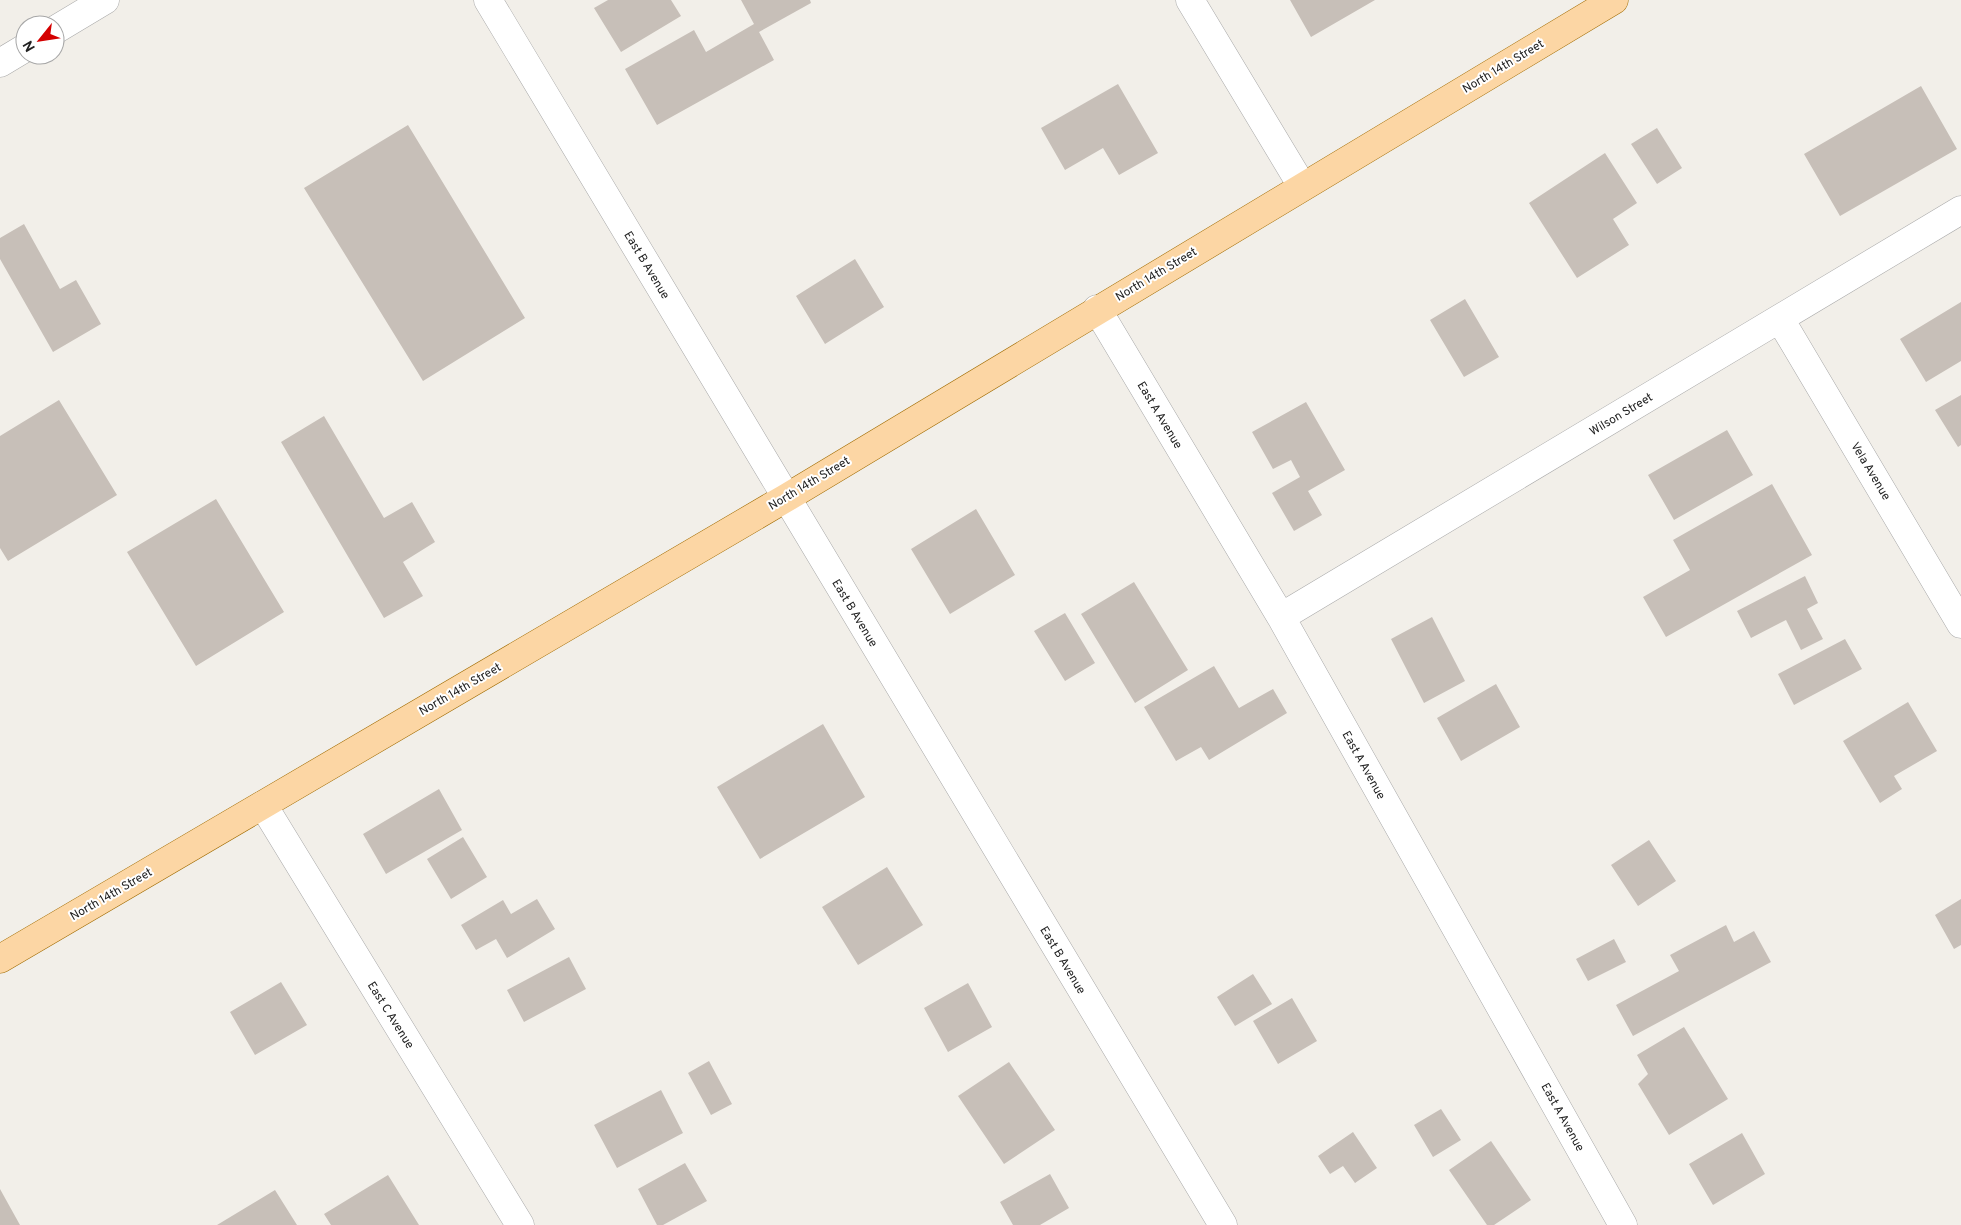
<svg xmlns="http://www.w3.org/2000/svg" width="1961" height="1225" font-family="Overpass,sans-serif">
<rect width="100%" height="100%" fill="#f2efe9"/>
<!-- building -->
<path fill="#c7bfb8" d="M608,0H671L681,16L621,52L594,8Z
M741,0H810L811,3L759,32L774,60L657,125L625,69L694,30L706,52L754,24Z
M1290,0H1375L1311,37Z
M1118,84L1158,153L1119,175L1103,148L1065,170L1041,128Z
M1921,86L1957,149L1840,216L1804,154Z
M408,125L525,318L423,381L304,188Z
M1657,128L1682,168L1657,184L1631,144Z
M1605,153L1637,203L1613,219L1629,245L1577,278L1529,203Z
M24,224L60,289L76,280L101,324L53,352L0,259V238Z
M855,259L884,307L825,344L796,296Z
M1465,299L1499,357L1464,377L1430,320Z
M1961,302V361L1926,382L1900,339Z
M1961,395V445L1958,447L1935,410Z
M59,400L117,495L8,561L0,548V436Z
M1306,402L1345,470L1308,491L1322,515L1294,531L1272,493L1300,477L1291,460L1273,469L1252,432Z
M324,416L384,518L412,502L435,542L403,562L423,596L384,618L281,442Z
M1727,430L1753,475L1674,520L1648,475Z
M1772,484L1812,555L1666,637L1643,597L1690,570L1673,540Z
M216,499L284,612L196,666L127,552Z
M976,509L1015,575L950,614L911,549Z
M1805,576L1818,603L1807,609L1823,639L1801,650L1786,620L1751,638L1737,611Z
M1134,582L1188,670L1135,703L1081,614Z
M1065,613L1095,663L1065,681L1034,631Z
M1432,617L1465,681L1424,703L1391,639Z
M1845,639L1862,669L1794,705L1778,674Z
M1214,666L1239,708L1273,689L1287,713L1209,760L1201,747L1176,761L1144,707Z
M1496,684L1520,727L1461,761L1437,718Z
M1908,702L1937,751L1894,776L1902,789L1880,803L1843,741Z
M823,724L865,797L760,859L717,787Z
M439,789L462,830L386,874L363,834Z
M463,837L487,877L451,899L427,859Z
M1649,840L1676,881L1638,906L1611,865Z
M887,867L923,925L858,965L822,907Z
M537,899L555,929L507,958L496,939L476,950L461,925L503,900L511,914Z
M1961,899V945L1954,949L1935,915Z
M1726,925L1734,942L1754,931L1771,962L1633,1036L1616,1005L1679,971L1670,955Z
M1614,939L1626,962L1588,981L1576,959Z
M569,957L586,989L524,1022L507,990Z
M1253,974L1272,1004L1235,1026L1217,997Z
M281,982L307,1025L255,1055L230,1012Z
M968,983L992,1027L948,1052L924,1008Z
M1292,998L1317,1041L1278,1064L1253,1021Z
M1684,1027L1728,1099L1669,1135L1638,1084L1648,1074L1637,1055Z
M709,1061L732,1104L711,1115L688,1073Z
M1009,1062L1055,1130L1004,1164L958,1096Z
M661,1090L683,1133L617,1168L594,1125Z
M1441,1109L1461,1140L1433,1157L1414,1125Z
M1353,1132L1377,1168L1355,1183L1343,1166L1330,1174L1318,1156Z
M1742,1133L1765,1174L1713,1205L1689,1164Z
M1491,1141L1531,1200L1494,1225H1487L1449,1170Z
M685,1163L707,1201L663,1225H657L638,1189Z
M1050,1174L1069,1208L1040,1225H1013L1000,1202Z
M388,1175L419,1225H331L324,1214Z
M0,1189L20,1225H0Z
M275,1190L297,1225H217Z"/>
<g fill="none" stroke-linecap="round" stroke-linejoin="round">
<defs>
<path id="minor" d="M488,0L1223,1225
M1190,0L1302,186
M55,30L105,0
M0,63L25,48
M1097,309L1281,617L1623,1225
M1780,319L1961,624
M1281,617L1961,210
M263,805L520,1225"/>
<path id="major" d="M0,959L786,498L1614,0"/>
</defs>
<!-- minor casing -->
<use href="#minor" stroke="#a9a9a9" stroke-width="29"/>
<!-- major casing -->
<use href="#major" stroke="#a06b00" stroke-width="29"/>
<!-- minor -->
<use href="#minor" stroke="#fff" stroke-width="28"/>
<!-- major -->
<use href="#major" stroke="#fcd6a4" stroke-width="28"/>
</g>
<g text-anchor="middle" stroke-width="4" stroke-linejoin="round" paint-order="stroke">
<!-- street labels -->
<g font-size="12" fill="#222" stroke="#fff">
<text transform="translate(1503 66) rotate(-31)" y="4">North 14th Street</text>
<text transform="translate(647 265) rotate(59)" y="4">East B Avenue</text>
<text transform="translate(1156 274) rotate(-31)" y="4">North 14th Street</text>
<text transform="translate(1621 414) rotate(-31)" y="4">Wilson Street</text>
<text transform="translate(1160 415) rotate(59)" y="4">East A Avenue</text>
<text transform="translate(1871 471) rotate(59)" y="4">Vela Avenue</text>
<text transform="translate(809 483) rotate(-31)" y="4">North 14th Street</text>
<text transform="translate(855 613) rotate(59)" y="4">East B Avenue</text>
<text transform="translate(460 689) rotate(-30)" y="4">North 14th Street</text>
<text transform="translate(1364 765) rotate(61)" y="4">East A Avenue</text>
<text transform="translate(111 894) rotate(-30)" y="4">North 14th Street</text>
<text transform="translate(1063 960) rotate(59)" y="4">East B Avenue</text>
<text transform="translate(391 1015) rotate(58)" y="4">East C Avenue</text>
<text transform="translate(1563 1117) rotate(61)" y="4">East A Avenue</text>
</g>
</g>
<!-- north arrow -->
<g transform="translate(40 40) rotate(240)"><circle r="24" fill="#ffffff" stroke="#a7a7a7"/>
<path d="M0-4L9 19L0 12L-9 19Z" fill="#d40000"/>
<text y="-8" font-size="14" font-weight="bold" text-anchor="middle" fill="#222222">N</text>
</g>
</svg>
